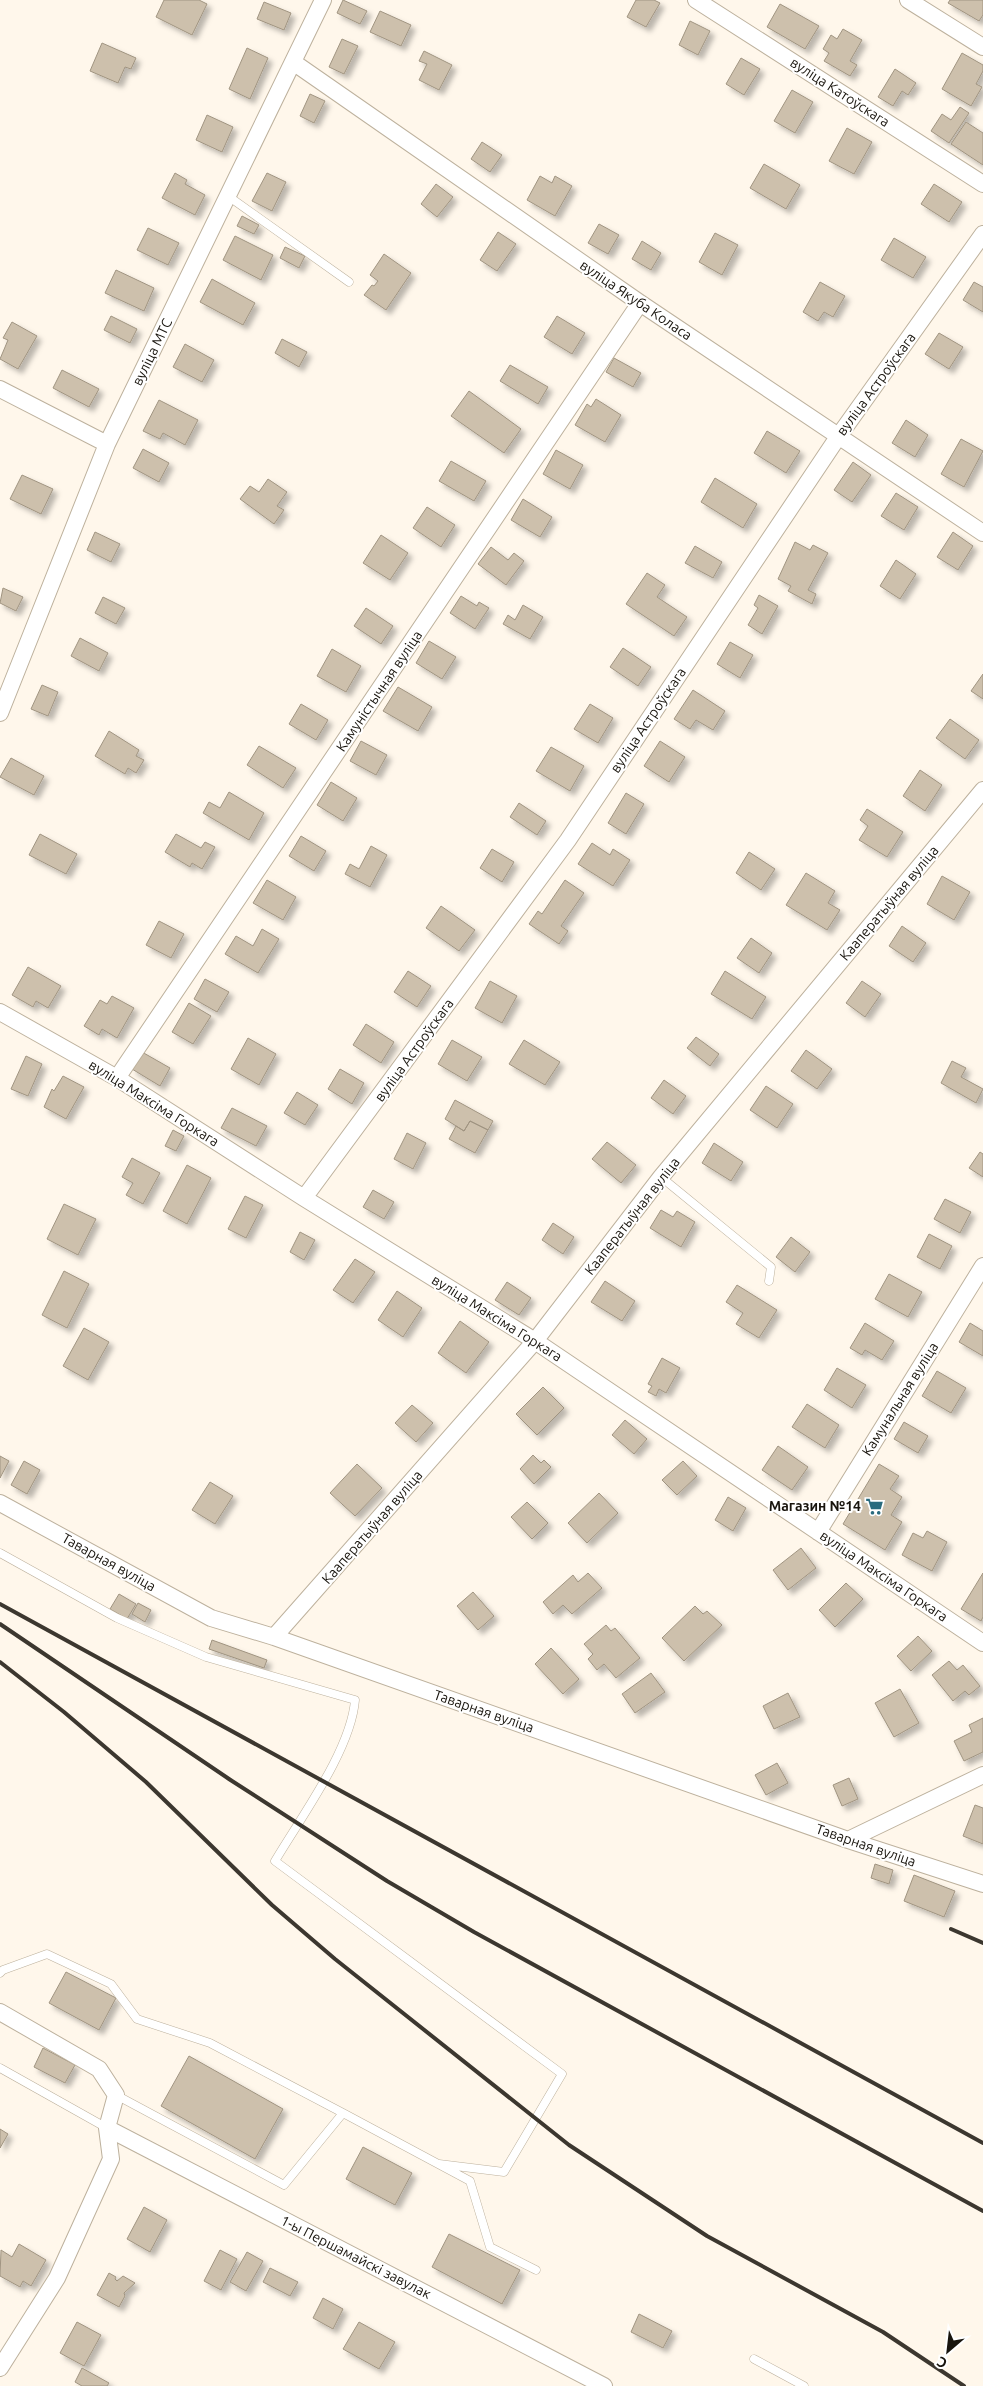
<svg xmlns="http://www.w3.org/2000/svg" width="983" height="2386" font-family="Ubuntu,sans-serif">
<defs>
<filter id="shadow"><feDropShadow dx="4.5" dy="4.5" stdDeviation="2.5" flood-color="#0004"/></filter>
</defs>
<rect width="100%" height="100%" fill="#fff7eb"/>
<!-- building -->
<path fill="#cdc0ac" stroke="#a09481" filter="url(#shadow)" d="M164,0H199L207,4L192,35L156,17Z
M343,0L367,11L360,24L337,13Z
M636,0H654L660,3L646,27L627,17Z
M950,0H983V15L979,21L948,3Z
M264,2L291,13L284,30L257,19Z
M780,4L819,26L805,49L767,27Z
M380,11L411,25L401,46L370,32Z
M690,21L710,31L698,55L679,45Z
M843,29L862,40L850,61L857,65L850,76L824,61L829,53L823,49L831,35L837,39Z
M342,39L358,46L344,74L329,67Z
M102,43L136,58L131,69L125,67L118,83L90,71Z
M247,48L268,58L250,99L229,89Z
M424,51L452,65L439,90L419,80L427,64L419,61Z
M962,53L983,65V71L976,84L982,87L971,106L942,89Z
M741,58L760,69L744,95L726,84Z
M895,69L916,83L908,95L902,91L893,106L878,97Z
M792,90L813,102L795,133L774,121Z
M310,94L325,101L314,123L300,116Z
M960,107L969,113L949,143L931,131L942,114L951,120Z
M207,115L233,127L222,152L196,140Z
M966,122L983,133V165L951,144Z
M847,128L872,142L854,174L829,161Z
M482,142L502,155L490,172L471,159Z
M764,164L800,185L786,209L750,188Z
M175,173L187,180L185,184L205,195L195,215L162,198Z
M267,173L286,182L272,211L252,201Z
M540,176L552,183L555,176L572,186L555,216L527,200Z
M436,184L453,197L437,217L421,204Z
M934,184L962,202L949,222L921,204Z
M242,216L259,225L254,234L237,226Z
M599,224L619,235L608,254L588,243Z
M148,228L179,243L168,265L137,250Z
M498,232L516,244L497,271L480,260Z
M715,233L738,245L722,275L699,262Z
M235,236L273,255L261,280L223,260Z
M894,238L926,257L913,278L881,260Z
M642,241L661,253L651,270L632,259Z
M285,247L305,256L299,268L280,258Z
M384,254L411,273L386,310L364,295L372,285L374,286L378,281L370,275Z
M116,270L154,288L144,311L105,293Z
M212,279L255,303L243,325L200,302Z
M820,282L845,296L833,317L824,312L818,321L803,312Z
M974,282L983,287V312L963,300Z
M111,316L137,329L130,343L104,330Z
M557,316L585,333L572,354L544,337Z
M12,322L37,336L18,369L0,359L8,340L3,338Z
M939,333L963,347L949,369L925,354Z
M282,339L307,352L299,367L275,353Z
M185,344L214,360L202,382L173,367Z
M614,358L641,373L633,387L606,372Z
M510,365L548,387L538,404L500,381Z
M62,370L99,389L89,407L53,388Z
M469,391L521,429L504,453L451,416Z
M596,399L621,415L605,442L575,425L587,404L591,407Z
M159,400L198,420L185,445L163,433L160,439L143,431Z
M906,420L928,435L915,457L892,443Z
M767,431L800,451L786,473L754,453Z
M961,439L983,451L964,487L941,474Z
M143,449L169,463L159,482L133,468Z
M556,450L583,465L570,489L543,474Z
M451,461L486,481L474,501L439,481Z
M853,462L871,475L852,502L834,490Z
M22,475L53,489L41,514L10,499Z
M715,478L757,504L743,528L701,502Z
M268,479L287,492L277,506L284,510L274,524L240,499L250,486L259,492Z
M896,493L918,507L904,530L881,516Z
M523,499L552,517L540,537L511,520Z
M427,507L455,525L441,547L413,528Z
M95,532L120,544L111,562L87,550Z
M953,532L973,546L958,570L937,557Z
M381,535L408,553L390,580L363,563Z
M795,542L810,550L813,545L828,553L808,590L816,594L812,604L788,591L791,586L778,579Z
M695,546L722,562L713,578L685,563Z
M491,547L508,560L514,553L524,561L506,585L478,564Z
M896,560L916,574L900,599L880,586Z
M647,573L665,585L657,597L687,617L674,636L626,604Z
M3,588L23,597L16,611L0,603Z
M759,595L778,606L762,634L748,625L758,608L754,605Z
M461,596L477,606L479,602L489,608L475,629L450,613Z
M103,597L125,608L116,624L95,613Z
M523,605L543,617L530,639L503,624L508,615L515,620Z
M366,608L393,626L381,644L354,626Z
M80,638L108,653L99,671L71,656Z
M429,641L456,657L442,679L416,663Z
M730,642L753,655L740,678L717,664Z
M623,648L651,667L638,686L610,667Z
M332,649L361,666L346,692L317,676Z
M983,674V699L971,691Z
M42,685L58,692L48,716L31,709Z
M398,687L432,707L418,731L383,711Z
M693,690L725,711L713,730L696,720L690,729L674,719Z
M301,704L328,720L316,740L289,724Z
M590,704L613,718L598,743L574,729Z
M950,719L979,740L965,759L936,738Z
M109,731L139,750L136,756L144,760L136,773L128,768L125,774L95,756Z
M361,741L387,755L376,775L350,761Z
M660,741L685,757L669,782L644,766Z
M259,746L296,768L283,788L247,765Z
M551,747L584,766L570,791L536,771Z
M11,758L44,776L34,795L0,777Z
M920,770L942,785L925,811L903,796Z
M331,782L357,798L343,821L317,805Z
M229,792L264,813L249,840L203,813L209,802L220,808Z
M626,793L644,804L626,834L608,823Z
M519,803L546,821L537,835L510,817Z
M867,809L903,832L887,857L859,840L868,826L860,820Z
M40,834L77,854L66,874L29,855Z
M176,834L201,848L205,842L215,847L202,869L192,863L190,867L165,852Z
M301,836L326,851L314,871L289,856Z
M592,843L610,855L613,849L630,860L613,886L578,864Z
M371,846L387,855L370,887L345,874L350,864L359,869Z
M492,849L514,862L502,882L480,868Z
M749,852L775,869L761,890L736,873Z
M806,873L835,891L828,903L840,910L827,930L786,905Z
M942,876L970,892L954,920L927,904Z
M267,880L296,897L283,920L253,903Z
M565,880L584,893L561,926L568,931L559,944L529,924L538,911L542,914Z
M441,906L475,930L459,951L426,928Z
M159,921L184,934L171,958L146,945Z
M902,926L926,943L913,962L889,946Z
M262,929L279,939L258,973L225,954L236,936L253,946Z
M751,938L772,953L759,973L737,958Z
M28,967L61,986L48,1008L36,1001L33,1007L12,995Z
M408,971L431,986L417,1007L394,992Z
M725,971L766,997L752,1019L711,994Z
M205,979L229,992L217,1012L194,999Z
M490,981L517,996L502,1023L475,1008Z
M862,981L881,994L865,1017L846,1003Z
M112,996L134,1008L117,1038L102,1029L99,1035L84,1026L100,1000L107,1004Z
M189,1003L211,1016L193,1044L172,1032Z
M366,1024L394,1042L381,1063L353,1045Z
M696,1037L719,1054L710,1066L687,1048Z
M248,1038L276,1054L259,1085L231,1069Z
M452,1040L482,1057L467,1081L438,1064Z
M524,1040L560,1062L545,1085L509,1064Z
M806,1050L832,1069L817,1089L791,1071Z
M142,1052L170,1068L160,1086L132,1069Z
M26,1056L42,1064L28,1096L11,1089Z
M952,1061L966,1068L961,1077L983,1089L976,1103L941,1083Z
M340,1069L364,1083L352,1104L328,1089Z
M63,1076L84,1087L66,1119L44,1107L52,1089L54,1091Z
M664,1080L686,1096L673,1114L651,1098Z
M766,1086L793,1104L777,1128L750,1110Z
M297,1092L318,1105L305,1125L284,1113Z
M455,1100L493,1121L488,1130L470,1121L464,1131L445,1119Z
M232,1108L267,1126L256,1146L221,1128Z
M470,1121L488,1130L475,1153L449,1139L456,1126L464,1131Z
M173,1130L184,1136L176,1151L165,1146Z
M407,1133L426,1143L413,1169L394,1159Z
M607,1142L636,1165L621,1183L592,1159Z
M714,1143L743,1162L731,1181L702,1163Z
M980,1152L983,1154V1177L969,1168Z
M132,1158L160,1173L143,1204L126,1195L133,1183L122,1177Z
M187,1165L211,1178L187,1224L163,1211Z
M373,1190L394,1202L384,1219L363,1207Z
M245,1196L263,1205L246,1238L228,1229Z
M945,1199L971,1212L960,1233L934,1219Z
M64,1204L96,1219L78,1255L47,1239Z
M661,1210L673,1217L677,1211L695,1222L681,1247L650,1228Z
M553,1223L574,1237L563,1254L542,1240Z
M300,1232L315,1240L304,1260L290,1252Z
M929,1234L952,1246L940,1269L917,1257Z
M791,1237L810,1252L795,1272L776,1257Z
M355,1259L375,1272L353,1303L333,1290Z
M64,1271L89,1284L67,1328L42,1315Z
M889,1274L922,1292L908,1317L875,1299Z
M605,1281L635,1301L622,1321L591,1302Z
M507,1282L531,1298L519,1315L495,1300Z
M737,1285L777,1310L759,1338L736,1324L743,1313L726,1302Z
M397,1291L422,1308L403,1337L378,1320Z
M460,1321L489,1342L466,1373L438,1353Z
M865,1323L894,1341L882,1360L865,1350L862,1355L850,1348Z
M970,1323L983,1331V1356L959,1342Z
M84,1328L109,1342L88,1380L63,1366Z
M662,1358L680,1368L666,1393L659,1389L656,1396L648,1392L652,1386L648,1384Z
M837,1368L866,1385L852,1408L824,1390Z
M937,1371L966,1388L951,1413L922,1396Z
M543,1387L564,1408L537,1435L516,1414Z
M807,1404L839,1425L825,1448L792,1427Z
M412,1405L433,1423L416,1442L395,1423Z
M625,1420L647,1439L634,1454L612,1435Z
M904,1422L928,1436L918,1453L894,1439Z
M778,1446L808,1467L792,1490L762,1470Z
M533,1455L541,1463L544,1460L551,1467L534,1484L520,1469Z
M0,1456L9,1461L0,1478Z
M24,1461L40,1470L27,1494L11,1485Z
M683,1461L697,1476L677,1495L662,1480Z
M357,1464L382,1488L355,1516L330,1493Z
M879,1464L899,1476L890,1489L902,1497L891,1515L902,1522L885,1550L843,1524Z
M210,1482L233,1496L215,1524L192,1510Z
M599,1493L618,1513L587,1543L568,1523Z
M728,1497L746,1508L733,1531L715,1520Z
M527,1502L548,1523L532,1539L511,1517Z
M927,1531L947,1542L932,1571L902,1555L913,1533L923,1538Z
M801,1548L816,1568L788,1590L773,1570Z
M588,1573L602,1588L572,1614L563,1605L553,1614L543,1602L573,1575L578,1582Z
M983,1573V1617L981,1621L961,1609Z
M846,1583L863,1599L835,1627L819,1610Z
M473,1592L494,1616L478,1630L457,1606Z
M119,1594L136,1604L127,1619L110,1609Z
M138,1603L151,1610L145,1622L132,1614Z
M695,1606L703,1614L707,1611L722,1625L684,1661L662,1638Z
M606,1625L611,1631L615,1628L640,1658L616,1678L604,1664L597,1670L588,1659L593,1654L584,1644Z
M918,1636L932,1651L911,1671L897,1656Z
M212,1640L267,1660L264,1668L209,1649Z
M551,1648L579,1679L563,1694L535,1664Z
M949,1661L957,1670L963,1665L980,1686L969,1695L965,1691L953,1701L932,1675Z
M651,1673L665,1692L635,1713L622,1694Z
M900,1689L919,1723L894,1737L875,1703Z
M788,1693L800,1717L774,1729L763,1706Z
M983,1718V1752L964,1761L954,1741L972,1732L969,1725Z
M777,1763L788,1783L766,1795L755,1775Z
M849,1778L858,1799L842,1806L833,1785Z
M975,1805L983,1808V1844L963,1836Z
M875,1864L893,1870L889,1884L871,1878Z
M914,1875L955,1891L944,1917L904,1901Z
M66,1972L116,1998L99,2030L49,2003Z
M43,2048L75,2065L65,2083L34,2067Z
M189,2056L283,2109L255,2159L161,2106Z
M0,2129L8,2134L0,2148Z
M363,2147L412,2173L395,2205L346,2179Z
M144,2207L167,2220L150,2252L127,2239Z
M449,2234L520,2270L502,2304L432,2267Z
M19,2244L46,2260L31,2286L23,2281L20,2287L0,2276L1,2250L12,2257Z
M220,2250L237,2259L221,2290L204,2281Z
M247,2252L263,2261L246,2291L230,2282Z
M270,2268L298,2282L290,2296L263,2282Z
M109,2273L116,2277L115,2279L117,2281L123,2276L135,2283L124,2293L125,2296L119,2307L97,2295Z
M323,2298L343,2309L333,2329L313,2318Z
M639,2314L672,2331L663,2348L631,2332Z
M77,2322L101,2335L84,2366L60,2353Z
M359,2322L395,2342L379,2369L343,2349Z
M82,2368L109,2383L107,2386H82L75,2382Z"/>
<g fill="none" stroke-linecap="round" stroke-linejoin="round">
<defs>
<path id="service" d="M228,196L349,282
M661,1177L771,1267L769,1281
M0,1553L117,1618L206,1657L355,1700C351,1750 301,1817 275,1861L562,2074L504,2172L439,2164
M0,1973L3,1970L47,1954L111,1984L137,2019L210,2043L343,2113L284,2185L116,2095
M0,2068L107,2128
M343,2113L470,2181L490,2247L536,2270
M754,2359L804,2386"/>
<path id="minor" d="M696,0L983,184
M908,0L983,47
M293,62L640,303L983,533
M0,389L107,444
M0,713L107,444L323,0
M0,1012L117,1078L304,1198L535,1341L983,1643
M117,1078L640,303
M304,1198L568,840L838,437L983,234
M0,1503L211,1618L274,1637L848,1840L983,1884
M818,1532L983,1266
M274,1637L535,1341L661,1177L983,790
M848,1840L983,1775
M0,2012L99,2069L116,2095L107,2128L111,2159L57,2278L0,2368
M107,2128L604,2386"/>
</defs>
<!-- service casing -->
<use href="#service" stroke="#bdb19d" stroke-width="9"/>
<!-- minor casing -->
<use href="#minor" stroke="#bdb19d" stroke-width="18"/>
<!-- service -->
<use href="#service" stroke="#fff" stroke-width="8"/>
<!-- minor -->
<use href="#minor" stroke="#fff" stroke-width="16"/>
<!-- rail -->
<path stroke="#3c372f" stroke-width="4" d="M0,1604L983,2143
M0,1624L229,1779L387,1881L474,1932L983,2211
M0,1662L64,1712L146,1782L272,1905L335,1959L569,2145L707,2236L883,2332L964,2386
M951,1929L983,1943"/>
</g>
<!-- icons -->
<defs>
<symbol id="supermarket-bare" viewBox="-9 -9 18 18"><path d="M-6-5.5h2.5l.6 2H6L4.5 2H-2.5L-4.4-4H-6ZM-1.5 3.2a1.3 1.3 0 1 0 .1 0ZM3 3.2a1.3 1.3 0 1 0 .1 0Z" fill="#296b7e" stroke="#fff" stroke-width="2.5" paint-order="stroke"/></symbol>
</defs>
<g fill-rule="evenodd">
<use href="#supermarket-bare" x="862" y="1494" width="25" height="25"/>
</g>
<g text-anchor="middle" stroke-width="4" stroke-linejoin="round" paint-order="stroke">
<!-- street labels -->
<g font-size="14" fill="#18140d" stroke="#fff">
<text transform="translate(840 92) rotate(33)" y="5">вуліца Катоўскага</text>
<text transform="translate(636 300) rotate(34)" y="5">вуліца Якуба Коласа</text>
<text transform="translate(152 352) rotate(-64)" y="5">вуліца МТС</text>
<text transform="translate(876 384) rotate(-54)" y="5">вуліца Астроўскага</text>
<text transform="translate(379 691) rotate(-56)" y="5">Камуністычная вуліца</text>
<text transform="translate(648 720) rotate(-56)" y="5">вуліца Астроўскага</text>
<text transform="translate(889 903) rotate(-50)" y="5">Кааператыўная вуліца</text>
<text transform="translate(414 1050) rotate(-54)" y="5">вуліца Астроўскага</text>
<text transform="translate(154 1103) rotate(32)" y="5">вуліца Максіма Горкага</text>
<text transform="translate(632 1216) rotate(-52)" y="5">Кааператыўная вуліца</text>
<text transform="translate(497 1318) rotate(32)" y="5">вуліца Максіма Горкага</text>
<text transform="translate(900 1399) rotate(-58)" y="5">Камунальная вуліца</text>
<text transform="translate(372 1527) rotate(-49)" y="5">Кааператыўная вуліца</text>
<text transform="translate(109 1562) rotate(29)" y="5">Таварная вуліца</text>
<text transform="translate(884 1576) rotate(34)" y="5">вуліца Максіма Горкага</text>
<text transform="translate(484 1711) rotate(19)" y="5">Таварная вуліца</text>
<text transform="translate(866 1845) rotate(19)" y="5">Таварная вуліца</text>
<text transform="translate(356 2257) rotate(27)" y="5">1-ы Першамайскі завулак</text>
</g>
<!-- poi labels -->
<g font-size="14" font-weight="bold" fill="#18140d" stroke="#fff" text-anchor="end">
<text x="861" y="1511">Магазин №14</text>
</g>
</g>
<!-- north arrow -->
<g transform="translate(948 2351) rotate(208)" stroke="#ffffff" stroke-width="4" paint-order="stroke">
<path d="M0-4L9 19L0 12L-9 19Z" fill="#18140d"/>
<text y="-8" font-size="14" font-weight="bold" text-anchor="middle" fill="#18140d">С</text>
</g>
</svg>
